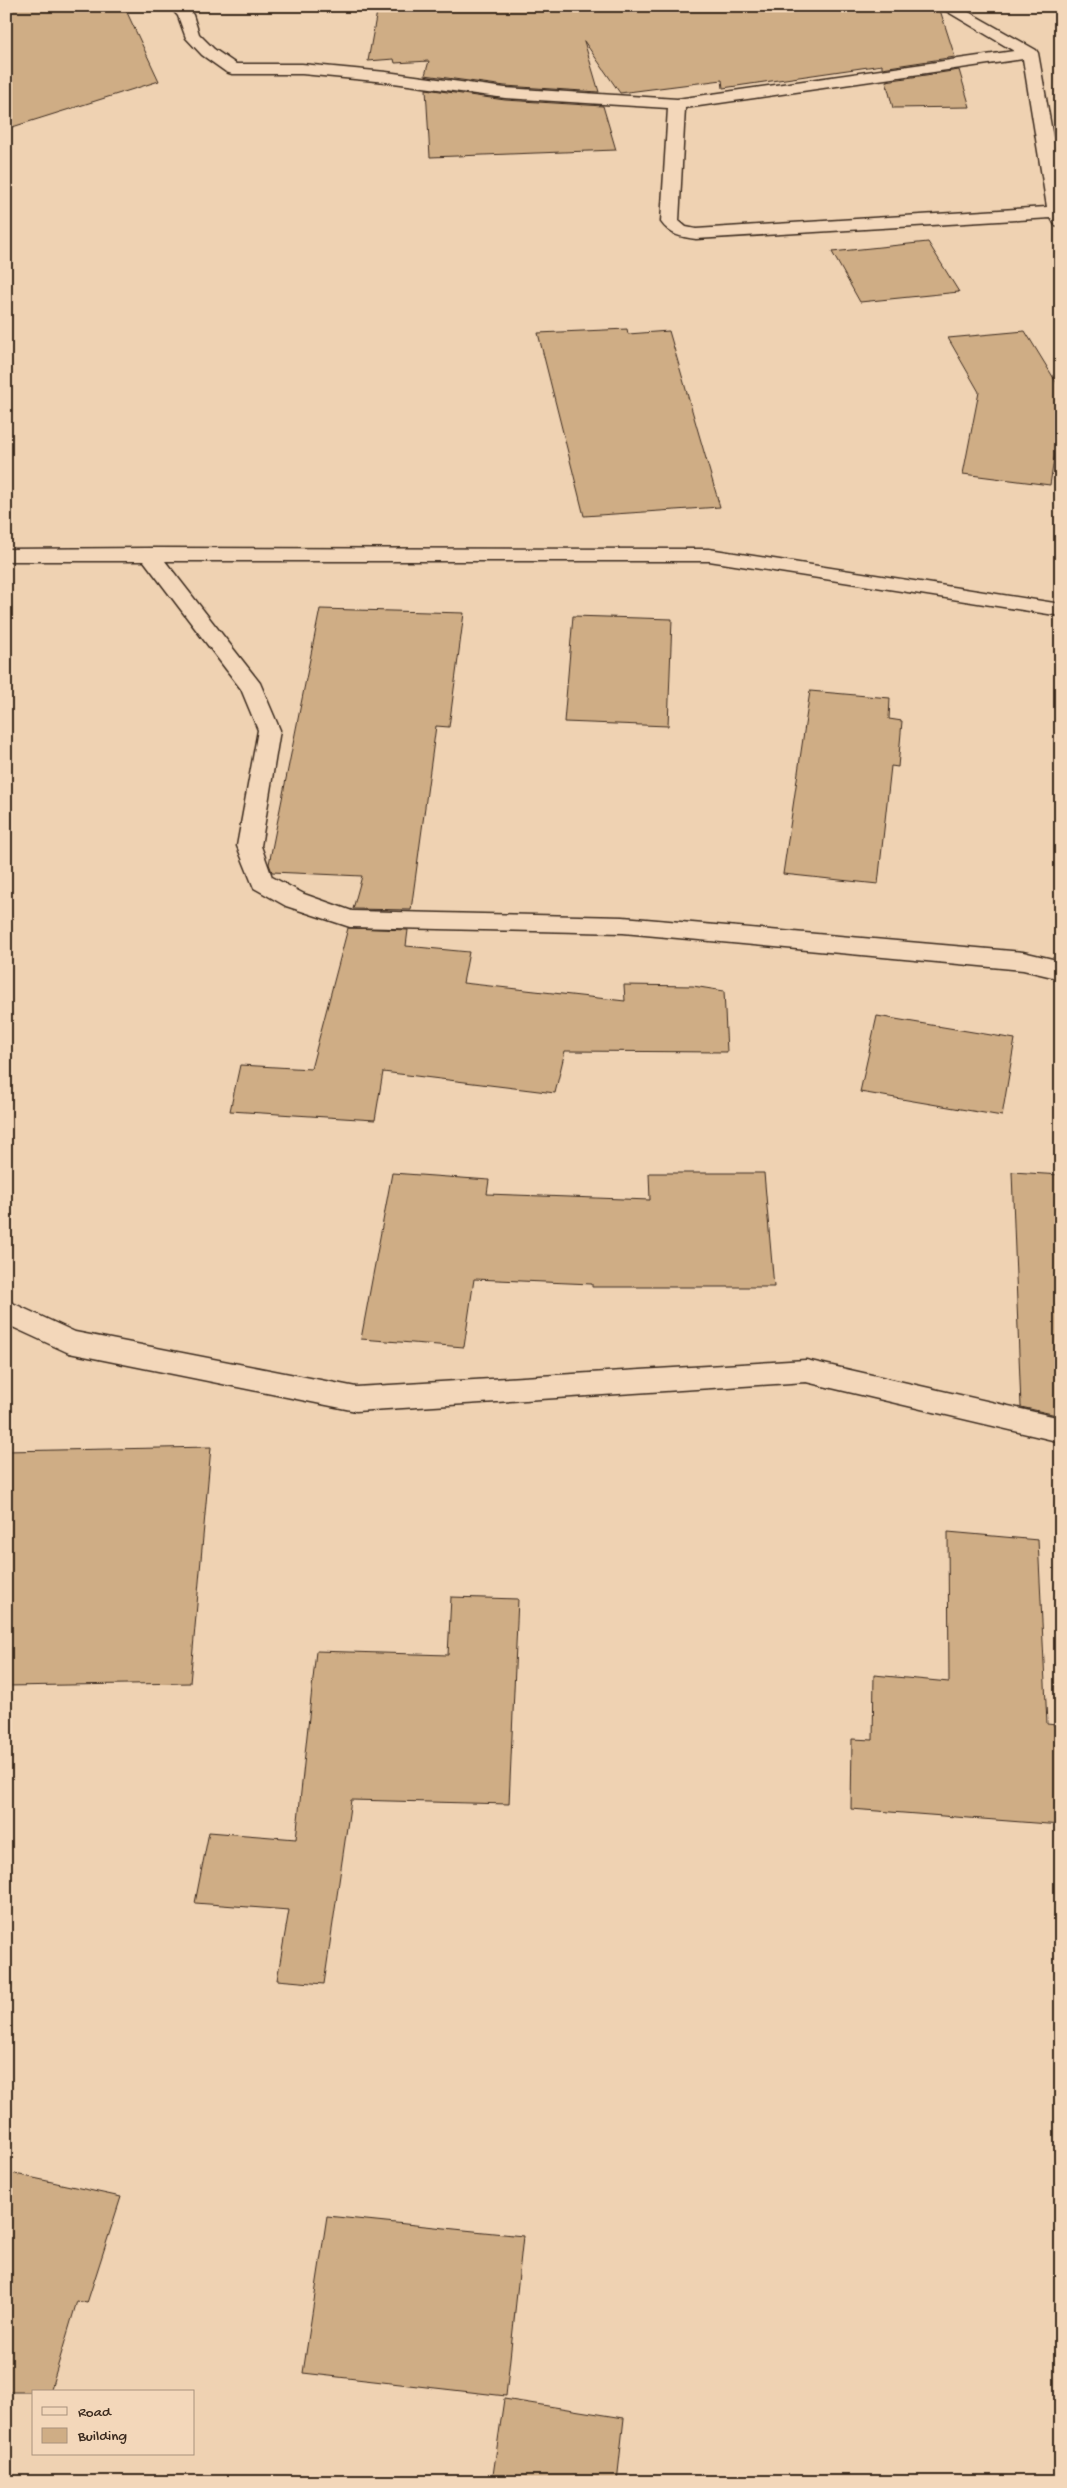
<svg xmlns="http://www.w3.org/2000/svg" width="1067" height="2488" font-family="'Gochi Hand',sans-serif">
<rect width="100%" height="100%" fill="#efd2b2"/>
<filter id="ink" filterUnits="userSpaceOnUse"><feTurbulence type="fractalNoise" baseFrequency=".02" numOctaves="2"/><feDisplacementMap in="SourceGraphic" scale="10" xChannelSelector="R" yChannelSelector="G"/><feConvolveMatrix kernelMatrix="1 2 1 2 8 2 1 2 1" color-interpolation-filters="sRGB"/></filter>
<g filter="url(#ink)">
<!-- building -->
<path fill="#cfad85" stroke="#3b2a1e" d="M6,6H124L159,81L6,129Z
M378,6H936L940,10L955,57L882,68V65L723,88L722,80L620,93L584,41L599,92L505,86L425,75L429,61L395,63L394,59L368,61Z
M959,70L970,107L893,108L886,81Z
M426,89L505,100L603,106L616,150L430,157Z
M928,242L959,292L860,302L832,252Z
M627,329L628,334L669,331L720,507L584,516L538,333Z
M1025,331L1061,390V414L1050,485L963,474L979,392L948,338Z
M320,609L464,613L449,727L436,726L411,910L353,909L362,876L272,872L269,864Z
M573,616L672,619L668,726L564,722Z
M810,691L890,698L889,719L902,721L898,767L891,766L878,884L783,874Z
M348,928L408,930L406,946L469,952L463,983L625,1001L624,985L693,986L724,991L727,1052L565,1051L555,1093L383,1072L375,1120L230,1111L240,1065L311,1069Z
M877,1016L1015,1039L1002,1116L860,1092Z
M1012,1172L1061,1175V1416L1021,1407Z
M392,1173L489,1180L487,1194L650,1200L649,1173H764L774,1287H592V1284L474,1279L464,1347L361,1339Z
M211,1447L190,1683L6,1686V1451Z
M948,1532L1038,1540L1047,1724L1056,1725L1061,1825L851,1809L852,1739L873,1740L874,1675L949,1682Z
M451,1597L518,1599L509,1804L351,1800L324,1984L277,1980L289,1910L195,1903L209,1832L296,1839L316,1651L448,1655Z
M6,2172L121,2197L87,2303L77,2301L50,2392H6Z
M327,2216L523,2236L506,2396L303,2373Z
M504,2399L624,2418L617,2482H492Z"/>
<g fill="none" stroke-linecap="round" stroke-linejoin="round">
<defs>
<path id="minor" d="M169,6H186L193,15L199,34L214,49L236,64H302L386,72L505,88L677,99L1014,51L938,6H958L1036,50L1038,53L1061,183V226L1055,225L1051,218L696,239C681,237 670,235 661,222L668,108L505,98L386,82L302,74H232L226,72L202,55L186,38L178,16ZM1023,59L1047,207L696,229L686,227L679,221L685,108Z
M149,548L709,549L1061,604V616L709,561H165L260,683L280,730L261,846L272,877L304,894L352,911L623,917L1023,952L1061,961V979L1023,970L623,933L350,927L286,906L254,888L237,846L258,730L241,689L144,561H6V549Z
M6,1300L75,1332L356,1387L806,1360L1061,1418V1442L806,1382L356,1411L69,1353L6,1324Z"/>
</defs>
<!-- minor casing -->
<use href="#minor" stroke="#3b2a1e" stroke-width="3"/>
<!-- minor -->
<use href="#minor" fill="#f3d7ba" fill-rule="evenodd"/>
</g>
</g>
<!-- margin -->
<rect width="1067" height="2488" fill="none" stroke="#f3d7ba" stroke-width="25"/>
<rect x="12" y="12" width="1042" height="2463" fill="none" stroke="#3b2a1e" stroke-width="2" filter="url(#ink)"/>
<!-- legend -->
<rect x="32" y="2390" width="162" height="65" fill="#f3d7ba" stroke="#a9927c"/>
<rect x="42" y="2407" width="25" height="8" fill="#f3d7ba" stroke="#a9927c"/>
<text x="78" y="2416" font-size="15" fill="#3b2a1e">Road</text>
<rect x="42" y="2428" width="25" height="15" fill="#cfad85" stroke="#a9927c"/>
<text x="78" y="2440" font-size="15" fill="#3b2a1e">Building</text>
</svg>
